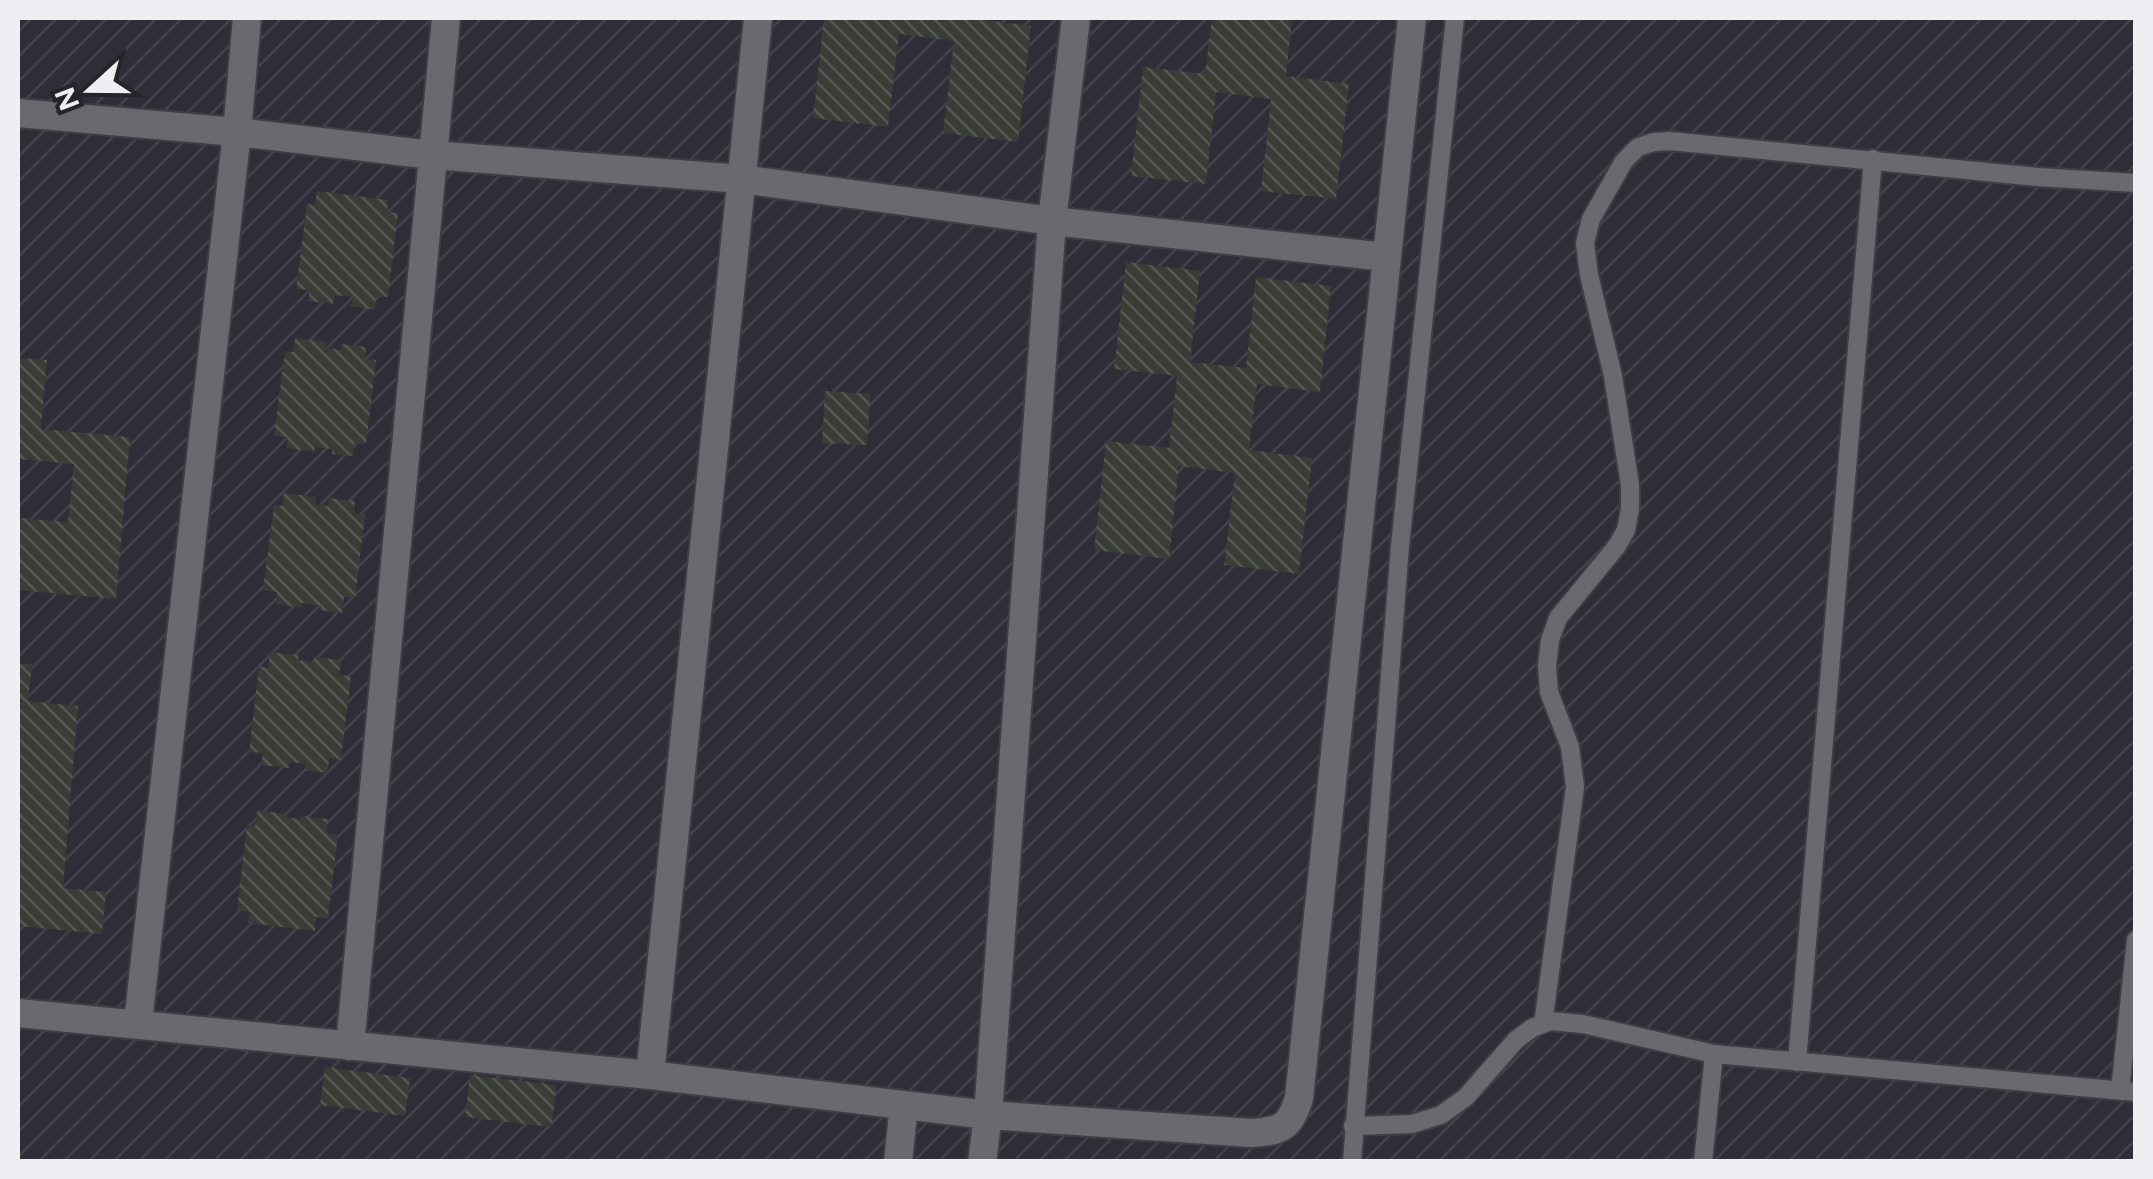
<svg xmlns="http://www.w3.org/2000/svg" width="2153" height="1179" font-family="Figtree,sans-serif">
<defs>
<pattern id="industrial-furrows" width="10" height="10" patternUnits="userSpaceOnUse" patternTransform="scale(2.5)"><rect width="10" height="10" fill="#2f2d38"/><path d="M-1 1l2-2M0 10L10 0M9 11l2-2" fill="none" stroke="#43424c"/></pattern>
<pattern id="building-back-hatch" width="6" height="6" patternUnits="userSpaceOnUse" patternTransform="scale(2.5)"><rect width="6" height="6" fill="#3a3c36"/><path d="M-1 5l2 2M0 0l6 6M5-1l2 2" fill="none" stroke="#575854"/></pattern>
</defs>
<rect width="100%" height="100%" fill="#25242a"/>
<!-- industrial -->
<path fill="url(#industrial-furrows)" d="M18,18H2135V1161H18Z"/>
<!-- building -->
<path fill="url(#building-back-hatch)" d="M824,18H968L1031,26L1018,142L943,133L954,41L899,34L888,127L813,118Z
M1212,18H1292L1286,76L1349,84L1336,199L1261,191L1271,99L1216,92L1206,184L1131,176L1143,67L1205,74Z
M317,191L388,200L387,212L398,213L388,297L376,296L375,310L351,306L353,297L335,295L333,304L308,301L310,290L296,289L307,204L315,205Z
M1126,262L1200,271L1190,362L1246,368L1256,277L1331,286L1320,392L1257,384L1249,450L1312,458L1299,574L1224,565L1235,473L1179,466L1169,559L1094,550L1106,441L1169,448L1177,376L1114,369Z
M295,338L326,342L325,348L341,350V344L366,347L365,359L376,360L366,444L354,443L353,456L332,454V449L315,447L314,452L286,448L288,437L274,436L285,351L293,352Z
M18,358L47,360L41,429L130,437L116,599L18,590V518L68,522L74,464L18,459Z
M825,391L870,394L867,445L822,443Z
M284,493L316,497L315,504L328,506L329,498L355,501L354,514L365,515L355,598L344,597L342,613L320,610L321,606L302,603V608L276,604L277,592L263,590L274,505L282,506Z
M270,652L299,655L298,660L314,662V657L341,660L339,675L351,676L341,760L329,758L328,773L305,770L306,764L290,762L289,768L261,765L263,753L249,752L259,666L268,668Z
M18,663L32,664L28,701L78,706L63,888L106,892L102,934L18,926V739L21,700H18Z
M258,810L284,814L285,817L301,819V816L328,819L326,833L338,835L328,918L316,917L315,931L248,923L250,912L237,910L247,825L255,826Z
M325,1067L410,1078L405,1116L320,1105Z
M470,1075L556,1085L552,1127L465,1117Z"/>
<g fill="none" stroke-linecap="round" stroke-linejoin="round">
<defs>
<path id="service" d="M1543,1024L1575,787L1570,747L1549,692L1547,666L1550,640L1558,618L1617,546L1626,530L1630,509V485L1613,376L1589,275L1585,243L1591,219L1624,161L1638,147L1654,142L1670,141L2038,177L2136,183
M1797,1062L1873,159
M2120,1091L2136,940
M1353,1126L1412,1124L1441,1115L1466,1097L1516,1040L1532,1028L1550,1021L1583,1024L1714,1054L2136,1092
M1352,1162L1400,546L1455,18
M1703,1162L1714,1054"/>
<path id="minor" d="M18,113L237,132L432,155L741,179L1052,221L1386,257
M18,1013L650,1075L988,1115L1251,1133C1281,1131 1290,1128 1299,1098L1412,18
M138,1023L237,132L247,18
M350,1046L446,18
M650,1075L758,18
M898,1162L904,1105
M982,1162L988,1115L1052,221L1076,18"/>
</defs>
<!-- service casing -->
<use href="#service" stroke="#403e44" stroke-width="22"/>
<!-- minor casing -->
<use href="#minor" stroke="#403e44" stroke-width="32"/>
<!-- service -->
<use href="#service" stroke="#6b6970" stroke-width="18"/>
<!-- minor -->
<use href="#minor" stroke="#6b6970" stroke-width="28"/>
</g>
<!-- border -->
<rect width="2153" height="1179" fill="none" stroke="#efeef2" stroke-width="40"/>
<!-- north arrow -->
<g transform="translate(90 90) rotate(249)" stroke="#25242a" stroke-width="8" paint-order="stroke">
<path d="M0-8L18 38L0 25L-18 38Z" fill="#efeef2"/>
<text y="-15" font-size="28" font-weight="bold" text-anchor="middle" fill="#efeef2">N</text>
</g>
</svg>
